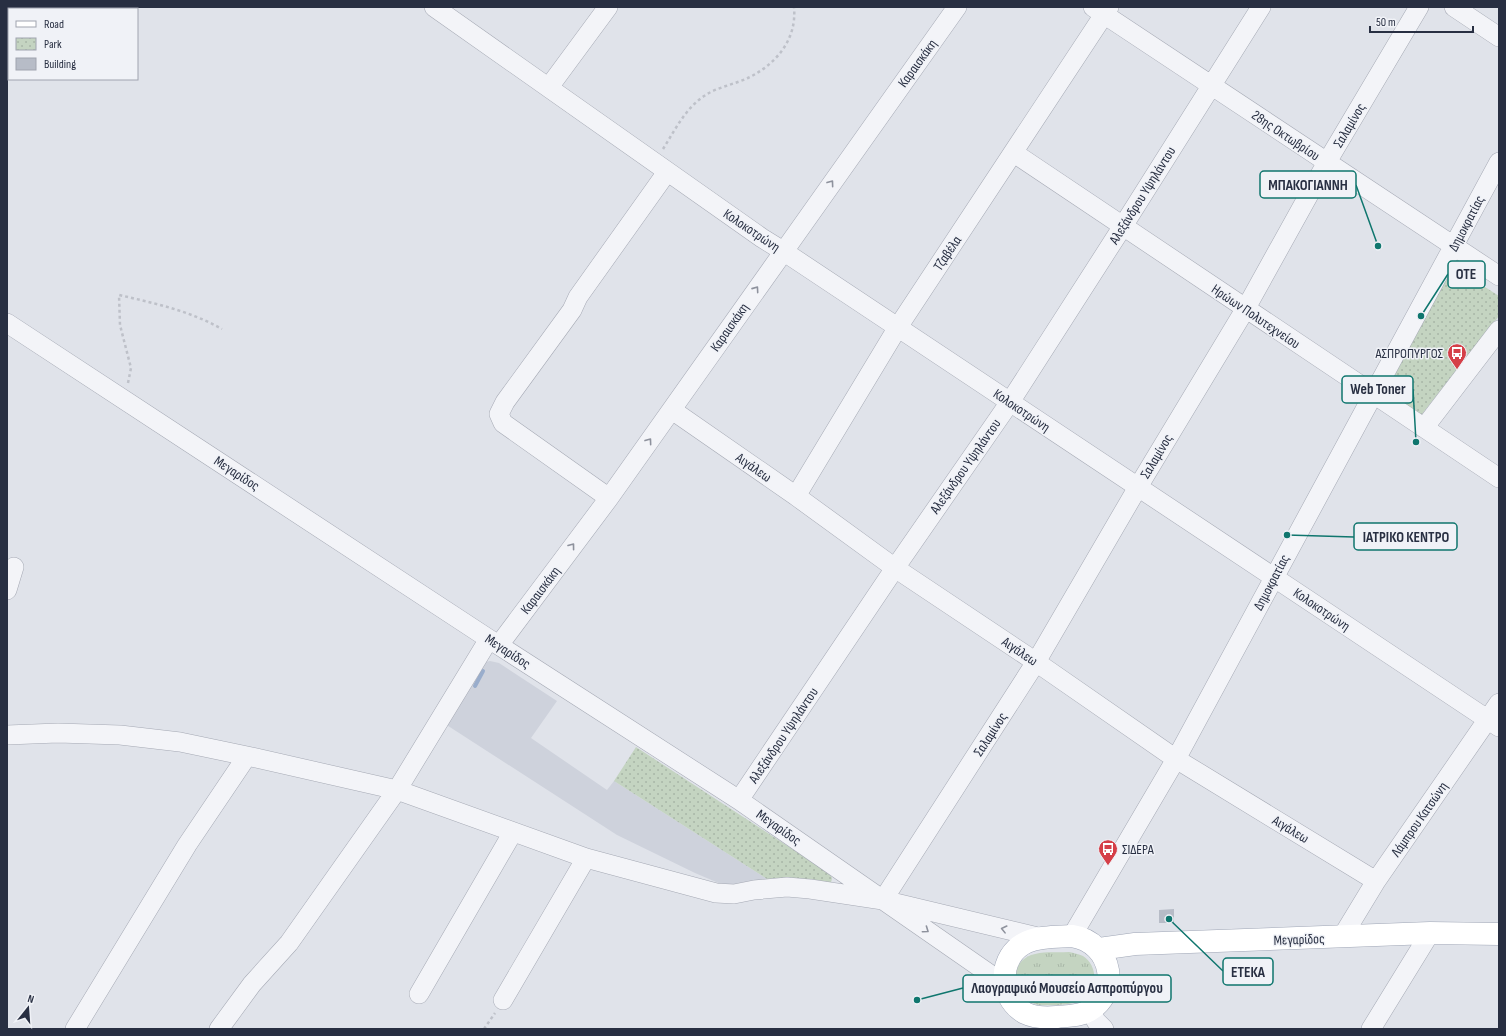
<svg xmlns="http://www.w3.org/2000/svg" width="1506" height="1036" font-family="'Sofia Sans Condensed',sans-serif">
<defs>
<pattern id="grass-tufts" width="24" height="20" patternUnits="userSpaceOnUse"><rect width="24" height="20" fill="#c4d4c1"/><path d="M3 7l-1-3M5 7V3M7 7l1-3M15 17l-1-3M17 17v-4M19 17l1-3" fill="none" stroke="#a8b6a7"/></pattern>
<pattern id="park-dots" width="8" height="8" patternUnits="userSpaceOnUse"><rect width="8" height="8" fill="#c4d4c1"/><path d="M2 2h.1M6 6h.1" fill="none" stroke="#a8b6a7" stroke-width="1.8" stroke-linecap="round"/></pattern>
</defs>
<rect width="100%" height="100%" fill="#e0e3ea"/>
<!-- built -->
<path fill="#ced2dc" d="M490,661L499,663L557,701L531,738L607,790L614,781L767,879L728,887L695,873L617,835L442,722L485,662Z"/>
<!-- grass -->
<path fill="url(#grass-tufts)" d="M1069,952C1074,953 1079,954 1083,956C1098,966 1098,988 1084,999C1076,1005 1049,1006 1039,1005C1017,1002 1005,975 1024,959C1035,950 1055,953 1069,952Z"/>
<!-- park -->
<path fill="url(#park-dots)" d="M1460,271L1499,296V316L1415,423L1375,397L1442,279L1452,273Z
M636,747L829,873L832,878L831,883L786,878L767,879L614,781Z"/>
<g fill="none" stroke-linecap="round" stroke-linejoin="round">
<!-- stream -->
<path stroke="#99adcc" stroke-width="4" d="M475,686L483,671"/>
</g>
<!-- building -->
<path fill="#b7bcc7" d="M1174,909V923H1159V910Z"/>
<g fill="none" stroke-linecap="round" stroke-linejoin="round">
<defs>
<path id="minor" d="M434,7L762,238L783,251L1499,727
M1093,7L1499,276
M1454,7L1499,37
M549,87L608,7
M1014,153L1499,478
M7,323L489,639L739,800L1004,984
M672,410L796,496L895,568L1036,662L1176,759L1376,881
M1424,428L1499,330
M796,496L898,327L1109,7
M609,498L503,423L499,414L505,402L572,310L578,297L667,172
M7,590L14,567
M499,645L609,498L957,7
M7,735L58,733L120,735L180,742L247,756L397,790L586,858L716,893L734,894L754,890L787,887L810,889L883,900L1042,938
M739,800L895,568L1010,402L1123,226L1261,7
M883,900L1036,662L1138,487L1246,308L1327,162L1419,7
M1072,936L1176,759L1499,162
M1342,937L1376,881L1499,703
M419,994L513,832
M503,1000L586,858
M1090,1009L1096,1021L1104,1029
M75,1029L187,845L247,756
M219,1029L252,984L289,943L397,790L489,639
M1371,1029L1430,933"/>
<path id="major" d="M1072,936C1113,942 1123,996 1084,1013C1076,1016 1066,1016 1057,1017C1046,1018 1035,1018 1025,1013C997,997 998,955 1027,942C1041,936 1058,937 1072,936Z
M1099,949L1135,944L1430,933L1499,934"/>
</defs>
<!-- minor casing -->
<use href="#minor" stroke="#a5a9b4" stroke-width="20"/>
<!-- major casing -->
<use href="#major" stroke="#9fa6b6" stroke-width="23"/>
<!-- path -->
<path stroke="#bec1c9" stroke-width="2.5" stroke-dasharray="3 3" stroke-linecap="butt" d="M663,149C675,130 685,109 704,96C717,87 736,84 750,77C777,63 797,39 794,7
M128,383L131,368L120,325L119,295C154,303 190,311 222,329
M484,1029L495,1013"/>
<!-- minor -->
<use href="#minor" stroke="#f3f4f8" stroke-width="19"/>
<!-- major -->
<use href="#major" stroke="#fff" stroke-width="22"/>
</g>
<!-- one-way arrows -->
<defs><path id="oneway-chevron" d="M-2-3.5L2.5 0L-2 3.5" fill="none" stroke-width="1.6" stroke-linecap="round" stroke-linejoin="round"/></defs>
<g stroke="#8e929d">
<use href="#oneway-chevron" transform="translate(831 183) rotate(-54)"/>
<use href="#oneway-chevron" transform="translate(756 289) rotate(-55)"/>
<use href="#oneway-chevron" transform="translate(649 441) rotate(-54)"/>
<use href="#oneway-chevron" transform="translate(572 546) rotate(-53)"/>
<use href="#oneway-chevron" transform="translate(1004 929) rotate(-166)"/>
<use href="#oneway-chevron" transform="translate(926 930) rotate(35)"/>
</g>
<!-- icons -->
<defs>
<symbol id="bus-pin" viewBox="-11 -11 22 30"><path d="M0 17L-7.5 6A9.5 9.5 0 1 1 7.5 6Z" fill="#d53f48" stroke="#f0f2f7"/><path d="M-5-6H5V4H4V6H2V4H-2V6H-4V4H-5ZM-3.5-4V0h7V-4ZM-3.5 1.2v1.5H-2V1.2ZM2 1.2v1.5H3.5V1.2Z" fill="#fff"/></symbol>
</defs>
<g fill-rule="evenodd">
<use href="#bus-pin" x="1446" y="342" width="22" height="30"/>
<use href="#bus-pin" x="1097" y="838" width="22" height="30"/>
</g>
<g text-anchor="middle" stroke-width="3" stroke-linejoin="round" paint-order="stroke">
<!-- street labels -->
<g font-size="14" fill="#282f42" stroke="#f0f2f7">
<text transform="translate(917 63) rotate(-54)" y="5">Καραισκάκη</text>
<text transform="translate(1349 125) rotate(-59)" y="5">Σαλαμίνος</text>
<text transform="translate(1286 135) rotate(34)" y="5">28ης Οκτωβρίου</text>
<text transform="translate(1142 195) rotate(-58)" y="5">Αλεξάνδρου Υψηλάντου</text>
<text transform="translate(1466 223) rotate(-62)" y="5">Δημοκρατίας</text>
<text transform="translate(752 230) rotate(34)" y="5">Κολοκοτρώνη</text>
<text transform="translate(947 253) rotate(-56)" y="5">Τζαβέλα</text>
<text transform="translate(1256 316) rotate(34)" y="5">Ηρώων Πολυτεχνείου</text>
<text transform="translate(729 327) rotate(-55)" y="5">Καραισκάκη</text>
<text transform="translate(1022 410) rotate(34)" y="5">Κολοκοτρώνη</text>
<text transform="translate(1156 456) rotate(-59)" y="5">Σαλαμίνος</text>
<text transform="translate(965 466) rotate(-55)" y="5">Αλεξάνδρου Υψηλάντου</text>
<text transform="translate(754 467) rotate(35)" y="5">Αιγάλεω</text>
<text transform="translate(237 473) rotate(33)" y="5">Μεγαρίδος</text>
<text transform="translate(1271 582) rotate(-62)" y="5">Δημοκρατίας</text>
<text transform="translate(540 590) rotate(-53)" y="5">Καραισκάκη</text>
<text transform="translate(1322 609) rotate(34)" y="5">Κολοκοτρώνη</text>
<text transform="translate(508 651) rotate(33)" y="5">Μεγαρίδος</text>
<text transform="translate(1020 651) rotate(34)" y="5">Αιγάλεω</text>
<text transform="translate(990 734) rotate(-57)" y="5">Σαλαμίνος</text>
<text transform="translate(783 735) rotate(-56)" y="5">Αλεξάνδρου Υψηλάντου</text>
<text transform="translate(1419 819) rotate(-55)" y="5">Λάμπρου Κατσώνη</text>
<text transform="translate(779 827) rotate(35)" y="5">Μεγαρίδος</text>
<text transform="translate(1291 829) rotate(31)" y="5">Αιγάλεω</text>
<text transform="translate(1299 939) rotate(-2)" y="5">Μεγαρίδος</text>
</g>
<!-- poi labels -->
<g font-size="14" fill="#282f42" stroke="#f0f2f7" text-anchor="end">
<text x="1443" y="358">ΑΣΠΡΟΠΥΡΓΟΣ</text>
<text x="1122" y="854" text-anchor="start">ΣΙΔΕΡΑ</text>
</g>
</g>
<!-- callouts -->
<path fill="none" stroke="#0f766e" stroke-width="1.5" d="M1378 246L1356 185M1421 316L1448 274M1416 442L1413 389M1287 535L1354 537M1169 919L1223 971M917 1000L963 988"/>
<g fill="#0f766e" stroke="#f0f2f7" stroke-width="1.5">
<circle cx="1378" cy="246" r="4"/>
<circle cx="1421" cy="316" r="4"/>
<circle cx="1416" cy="442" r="4"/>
<circle cx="1287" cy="535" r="4"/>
<circle cx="1169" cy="919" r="4"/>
<circle cx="917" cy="1000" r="4"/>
</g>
<g fill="#f0f2f7" stroke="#0f766e" stroke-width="1.5">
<rect x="1260" y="171" width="96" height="27" rx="4"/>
<rect x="1448" y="261" width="37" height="27" rx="4"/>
<rect x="1342" y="376" width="71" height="27" rx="4"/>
<rect x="1354" y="523" width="103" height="27" rx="4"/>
<rect x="1223" y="958" width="50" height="27" rx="4"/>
<rect x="963" y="975" width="208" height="27" rx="4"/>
</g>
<g font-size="15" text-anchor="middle" font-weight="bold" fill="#282f42">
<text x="1308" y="190">ΜΠΑΚΟΓΙΑΝΝΗ</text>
<text x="1466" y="279">ΟΤΕ</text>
<text x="1378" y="394">Web Toner</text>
<text x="1406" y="542">ΙΑΤΡΙΚΟ ΚΕΝΤΡΟ</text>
<text x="1248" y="977">ΕΤΕΚΑ</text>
<text x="1067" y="993">Λαογραφικό Μουσείο Ασπροπύργου</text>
</g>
<!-- border -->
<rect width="1506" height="1036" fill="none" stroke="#282f42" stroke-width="16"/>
<!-- legend -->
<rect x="8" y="8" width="130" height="72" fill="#f0f2f7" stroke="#a0a4af"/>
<rect x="16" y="21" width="20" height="6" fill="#ffffff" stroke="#a0a4af"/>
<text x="44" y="28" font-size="12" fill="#282f42">Road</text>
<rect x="16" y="38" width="20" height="12" fill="url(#park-dots)" stroke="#a0a4af"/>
<text x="44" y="48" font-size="12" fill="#282f42">Park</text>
<rect x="16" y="58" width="20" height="12" fill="#b7bcc7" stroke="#a0a4af"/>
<text x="44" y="68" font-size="12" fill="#282f42">Building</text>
<!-- north arrow -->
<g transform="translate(28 1008) rotate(17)" stroke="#f0f2f7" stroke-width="3" paint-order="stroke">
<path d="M0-3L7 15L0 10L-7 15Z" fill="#282f42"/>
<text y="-6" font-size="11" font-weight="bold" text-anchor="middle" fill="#282f42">N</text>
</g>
<!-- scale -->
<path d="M1370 26v6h103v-6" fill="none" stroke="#282f42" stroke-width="2"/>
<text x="1376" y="26" font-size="12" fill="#282f42" stroke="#f0f2f7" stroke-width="3" paint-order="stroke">50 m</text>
</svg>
